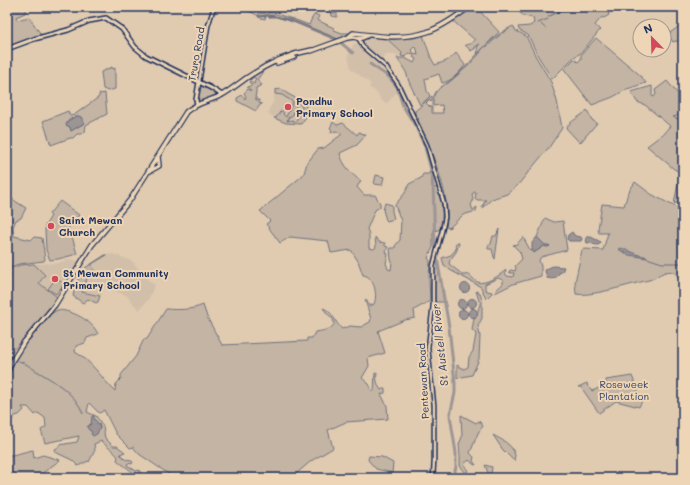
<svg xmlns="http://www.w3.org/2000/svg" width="690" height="485" font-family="Mali,sans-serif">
<rect width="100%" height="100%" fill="#e0cbb0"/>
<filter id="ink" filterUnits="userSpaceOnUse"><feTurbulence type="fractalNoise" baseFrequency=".025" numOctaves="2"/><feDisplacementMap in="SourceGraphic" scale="8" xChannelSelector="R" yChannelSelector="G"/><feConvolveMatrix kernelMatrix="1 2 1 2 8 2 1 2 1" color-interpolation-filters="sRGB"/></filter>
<g filter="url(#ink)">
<!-- built -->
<path fill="#d2bfaa" d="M372,37L386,38L402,54L401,56L386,54L381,61L373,54L362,42L366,38Z
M355,43L358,44L383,64L379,69L377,68L376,70L391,81L397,92L387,103H385L381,100L378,94L369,87L371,84L351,69L348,56L353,45Z
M275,92L282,94L305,105L308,114L301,124L286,123L280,121L268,114L270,111L269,109L273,102Z
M113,254L132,261L147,279L155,285L148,300L139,310L126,295L104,287L101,296L82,292L89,273L94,270L92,264L107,255Z
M70,259L78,261V262L74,272L57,297L39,283L45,275L34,264L58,263Z"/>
<!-- green -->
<path fill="#c3b4a3" stroke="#6f7280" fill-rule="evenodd" d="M7,7H27L25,13L16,17L17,20L29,17L42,36L7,47Z
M320,7H331L332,13H337V17L332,16L331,12L319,9Z
M472,7H476L499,32L477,54L478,50L477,47L480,44L475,47V49H474L471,51L465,45L470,44L475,40L453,21Z
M513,7H566L548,17L568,7H605L604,9L605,11L609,7L612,9L613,11L608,12L609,15L604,18L602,17L595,25L600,30L581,53L574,57L552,79L538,56L528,35L519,30L518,27L530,26L534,23L533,18L524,16Z
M269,12L293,19L309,25L312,18L315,14L319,16L317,20L334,28V30L342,33H349V34L338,39L304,25L274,16L275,17H269L272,16H261H266L265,19L258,17L259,13L268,14Z
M683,24V43L676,41L673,42L668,34Z
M513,26L516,31L526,36L536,57L551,82L557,101L562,128L550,146L517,186L507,194L492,199L482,208V205H484V202L486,200H477L475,198L476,192H474V193L472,194L473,201L471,205L473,210L477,207L476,211L463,215L449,228L446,227C453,200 430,146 417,121L419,119L415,114V111L432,96V101L431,102L429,100L426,103L430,107H432V113H443L442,105L433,106C433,101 433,96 436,92C440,86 450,82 455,77C474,60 490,36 513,26Z
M423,35L431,58L435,65C445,61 448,62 456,53L465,65C459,73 452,81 442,83L439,74L425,79L427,91L430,96L426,100L420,105L409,82L406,72L397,58H405L414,63L416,59L413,57L415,54L418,55L417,49L414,47L411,50L414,53L410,54L408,53L405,57L401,56L402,53L386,38L411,37Z
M596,38L640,75L646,83L627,89L613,97L592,105L564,69L574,59L578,62L581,59V55Z
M280,62L264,70L257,80L262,85L256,88V93L255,97H256V100H259V103L262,104L260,105L256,111L237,101V98L242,95L245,99L246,97L244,93L248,89L250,91L251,90L247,87L252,85L249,82L250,81L254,84L255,82L254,81L256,79L253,77L251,80L249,79L236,88C250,77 263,69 280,62Z
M112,67L113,69L115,68V89L108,91L103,89L101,72Z
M667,81L683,100V110L680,112L677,116L673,117L678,119L683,114V172L681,169L682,167L679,166L678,171L674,169L647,146L663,134L670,126L645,105L637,102L631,92L652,86V96L654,97L656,94L655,90Z
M200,85L218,93V95L200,103L197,101Z
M281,89L288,94L305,103L308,114L301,124L286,123L274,118H276L280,112L282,111L284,113L283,114L286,117L293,102L282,95L275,94V90ZM294,103H298L302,106L301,113L295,122L292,120L287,121L288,118L294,114L293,112L297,104Z
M105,93L107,114L86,125L85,132L81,134H77L73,138H70L51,145L43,121L68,111L70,116L74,115L99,97V94ZM78,116L81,117L83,124L71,131L70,127L66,125C68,119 72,118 78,116Z
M587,110L592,120L597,123L580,143L566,128C571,120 581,117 587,110Z
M333,122L337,125L343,123L357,135L359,132L366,135L357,145L340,153C342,164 352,175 361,181L357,187L364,195H375L380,203V207L375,210L367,229L369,234V248L374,249L376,247L375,237L379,242L385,243V246L388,247L386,251L388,255L386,263L388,269L391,270L392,261L391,260L390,248H395V246L400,240L401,221L395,205L405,193L409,184L421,178L423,174H429L430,171L431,172L432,187L438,188C442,202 444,215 440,229L433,232V247L428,258L430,261L429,279L430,301L414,310L415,318L405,320L378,331L385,353L368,358L369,366L362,378L369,384L372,391H374L375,373H377C376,380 377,384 381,390L385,388V393L381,394L387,406L388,419L346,422L328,430L333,448L311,461L296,474L300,478H173V477L139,454L133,447L130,448L116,434L104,410L100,413L98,412L89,403L87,412L96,416L103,426L105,438L113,446H117L125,452L120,454L126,460L128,459L133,462L132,464L128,463L127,465L136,471L139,470L144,478H136C133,470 123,466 117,460L118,457C115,452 107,447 101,441L94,444L95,450L89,462L88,461L78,466L72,460L55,452V449L59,447V445L77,442L79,436L45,443L41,430L46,427L45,418L38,413L35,415L28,407H22L24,410L19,415L15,416L7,425L8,375L22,348L51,314L57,310C71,310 92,320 98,334L87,338L85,343L76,346L75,352C92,361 101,378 115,391L116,384L121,379V375L136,356L144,339H147L166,309C178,310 192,310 203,305L207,317L222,345L307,341V338H312L315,332C322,331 340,329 332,318C328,315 326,312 323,308C333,311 335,323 342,329L350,326L361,327L370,322L371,319L365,300L366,299L369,306L374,304C378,295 374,276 363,275L358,261L351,250L331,253L328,241L290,237L280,243L266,224L270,221L260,211L302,176L304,173L307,163L318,149L324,148L342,134L336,131L331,133L332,130L330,128ZM91,424H99L100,428L98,431L92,432L87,427Z
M680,173L682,174C684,181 682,195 679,202L674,204Z
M376,175L384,177L382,185L374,184Z
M635,182L651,194L683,211V284C680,280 677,274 673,272C664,269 657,278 649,280C631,284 591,297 576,294L575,282L582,250L584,249L603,250L608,233H599L598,229L602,204L624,206L628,193Z
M7,191L12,199L26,208L21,218L16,220L13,227L14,236L31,240L34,237L42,238L45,259L44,261L19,264L7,268Z
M60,201L79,215L65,232L67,234L71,233L77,254L58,259L50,260L46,250L45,230V226L51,216L49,214Z
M385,203L392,205V211L394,219L387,221L386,220L383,210Z
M545,218L554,222L563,221L567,250L541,257L539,260L541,266V276L513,284L495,293L496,290L503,284V280L498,278L485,284V289L487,291L492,292V293L486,299L481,287L450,270L444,265L442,258L451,255L456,249L455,244L458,242L459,244L456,252L450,260L449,264L463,275H465L468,274C472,276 473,280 477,282C486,285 500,275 506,270L505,273L507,276L513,277L514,273H510L509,271L511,270L515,271L516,268L515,266L522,259L520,252L513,245L517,244L523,237L529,248L534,253L544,246L547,247L550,246L545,245L537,237Z
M499,229L495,259L494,257L492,249H488V246L491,244L493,236H496Z
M105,255H107L92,264L93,269L95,270L93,272L89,273L82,292L100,296L98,302L96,303L88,299L83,303L73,296L76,283L85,268Z
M436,258L444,302H434V262Z
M34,264L45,275L39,283L57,297L39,322L7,357V282L10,281L8,278L11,277L9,269L20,265Z
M56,278L64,284L56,294L48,289Z
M476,291L480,293L482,301V318L478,326L480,336L479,359L472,375L457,378V365L464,369L468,367L469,357L473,351L476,334L472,330L474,318L476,317L480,304Z
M632,376L642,401L639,407L616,401L599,413L581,387H578L587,383L588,387L592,391L606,385V380Z
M461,415L476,423L479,421L483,426L478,433L470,453L474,457L473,461L476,465L473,464L469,460L464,464L468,471L466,473L460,466V456L459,444L462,437Z
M493,435C502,440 512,444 515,455L514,461L503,450Z
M33,450L34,458L43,455L60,460L40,475L44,478H7V455C14,456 25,451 33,450Z
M369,456L382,457L393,463L392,473L376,469L368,460Z
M485,465L492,467L491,474L494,478H490Z"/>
<!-- water -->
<path fill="#9d9594" stroke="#696c7e" d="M270,15L292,20L338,39L336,40L293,22L273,16H259Z
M78,116L81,117L84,123L71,131L70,127L66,125C68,120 72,118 78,116Z
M572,232L575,236L581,237L582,239L581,241H569L567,239L568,235Z
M537,237L545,245H549L550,246L547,247L544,246L535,252L532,250V243Z
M587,237H591L601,242V243C597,248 592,242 587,243L586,239Z
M621,248C628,250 638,256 645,256L647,258L629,255L618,249Z
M553,266L564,267L562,272L559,273C557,278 553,280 547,278L545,271L546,269Z
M460.5 288a4.5 4.5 0 1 1 9 0a4.5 4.5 0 1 1-9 0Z
M467.5 303a4.5 4.5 0 1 1 9 0a4.5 4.5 0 1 1-9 0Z
M457.5 304a4.5 4.5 0 1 1 9 0a4.5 4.5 0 1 1-9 0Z
M468.5 313a4.5 4.5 0 1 1 9 0a4.5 4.5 0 1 1-9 0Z
M458.5 314a4.5 4.5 0 1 1 9 0a4.5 4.5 0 1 1-9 0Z
M92,416H94V419L97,422L100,428L97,434L93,436L91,434L92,432L89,430L87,427L91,424Z"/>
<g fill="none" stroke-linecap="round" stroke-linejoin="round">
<!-- stream -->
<path stroke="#696c7e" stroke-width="1" d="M241,7L259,16
M538,23L548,19
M541,24L545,28
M503,33L509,29
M486,47L500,35
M447,84L468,66L481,52
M647,258L662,263H683
M19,361C26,363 30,367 35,370C54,381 75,393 83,413"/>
<!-- river -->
<path stroke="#9d9594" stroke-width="3" d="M340,42L353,53
M370,64L389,77L397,87L403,106L416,127L425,147L432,173L433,183L435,246
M437,258L449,327L455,383V393L450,415L456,453V467L453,478"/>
<defs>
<path id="secondary" d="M359,39L363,47L386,67L398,84L427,145L444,204L445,217L443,227L433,266V305L428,348L434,405V461L433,478
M199,82L208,26L214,7"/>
<path id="primary" d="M7,49L34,39L68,30L89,21L106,18L122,29L135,47L146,56L211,88L222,95
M197,105L196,100L199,82"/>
<path id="highway" d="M347,38L353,33C376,36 403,40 427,32C442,27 456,17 469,7
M311,51L347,38L354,37L360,39L367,36
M277,63L294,57
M150,171L159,166L158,157
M7,373L12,361L24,342L55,305L92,245L130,200L186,112C196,103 210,101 222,95C231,90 239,83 248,77C267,64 289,54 312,50"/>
</defs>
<!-- secondary casing -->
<use href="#secondary" stroke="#1b2f5e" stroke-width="5.5"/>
<!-- primary casing -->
<use href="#primary" stroke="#1b2f5e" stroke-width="6"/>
<!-- highway casing -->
<use href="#highway" stroke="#1b2f5e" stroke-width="6"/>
<!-- secondary -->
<use href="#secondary" stroke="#edd5b5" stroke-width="2.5"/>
<!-- primary -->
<use href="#primary" stroke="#edd5b5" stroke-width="3"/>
<!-- highway -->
<use href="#highway" stroke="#edd5b5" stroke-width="3.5"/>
</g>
</g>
<!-- markers -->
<g fill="#d1495b" stroke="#edd5b5" stroke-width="1.5">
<circle cx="288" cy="107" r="4"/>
<circle cx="51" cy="226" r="4"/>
<circle cx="55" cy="279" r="4"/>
</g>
<g text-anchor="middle" stroke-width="4" stroke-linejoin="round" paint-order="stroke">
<!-- street labels -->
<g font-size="10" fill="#1b2f5e" stroke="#edd5b5">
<text transform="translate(196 54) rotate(-80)" y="4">Truro Road</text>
<text transform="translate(423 381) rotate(-93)" y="4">Pentewan Road</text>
</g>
<!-- poi labels -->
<g font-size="10" font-weight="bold" fill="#1b2f5e" stroke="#edd5b5" text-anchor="start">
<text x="296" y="105">Pondhu<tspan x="296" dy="12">Primary School</tspan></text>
<text x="59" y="224">Saint Mewan<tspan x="59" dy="12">Church</tspan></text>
<text x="63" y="277">St Mewan Community<tspan x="63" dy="12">Primary School</tspan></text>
</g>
<!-- park labels -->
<g font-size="10" fill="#344368" stroke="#edd5b5">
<text x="624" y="388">Roseweek<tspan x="624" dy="12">Plantation</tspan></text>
</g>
<!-- water labels -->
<g font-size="11" font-style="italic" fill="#354369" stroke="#edd5b5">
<text transform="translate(440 345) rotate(-96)" y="4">St Austell River</text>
</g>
</g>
<!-- margin -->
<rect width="690" height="485" fill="none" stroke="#edd5b5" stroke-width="24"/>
<rect x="12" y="12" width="666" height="461" fill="none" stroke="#1b2f5e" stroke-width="1.5" filter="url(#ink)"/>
<!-- north arrow -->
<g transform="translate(652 38) rotate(337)"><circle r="19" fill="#edd5b5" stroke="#999392"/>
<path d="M0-3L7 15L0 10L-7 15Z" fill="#d1495b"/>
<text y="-6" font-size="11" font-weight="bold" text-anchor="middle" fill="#1b2f5e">N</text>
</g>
</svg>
